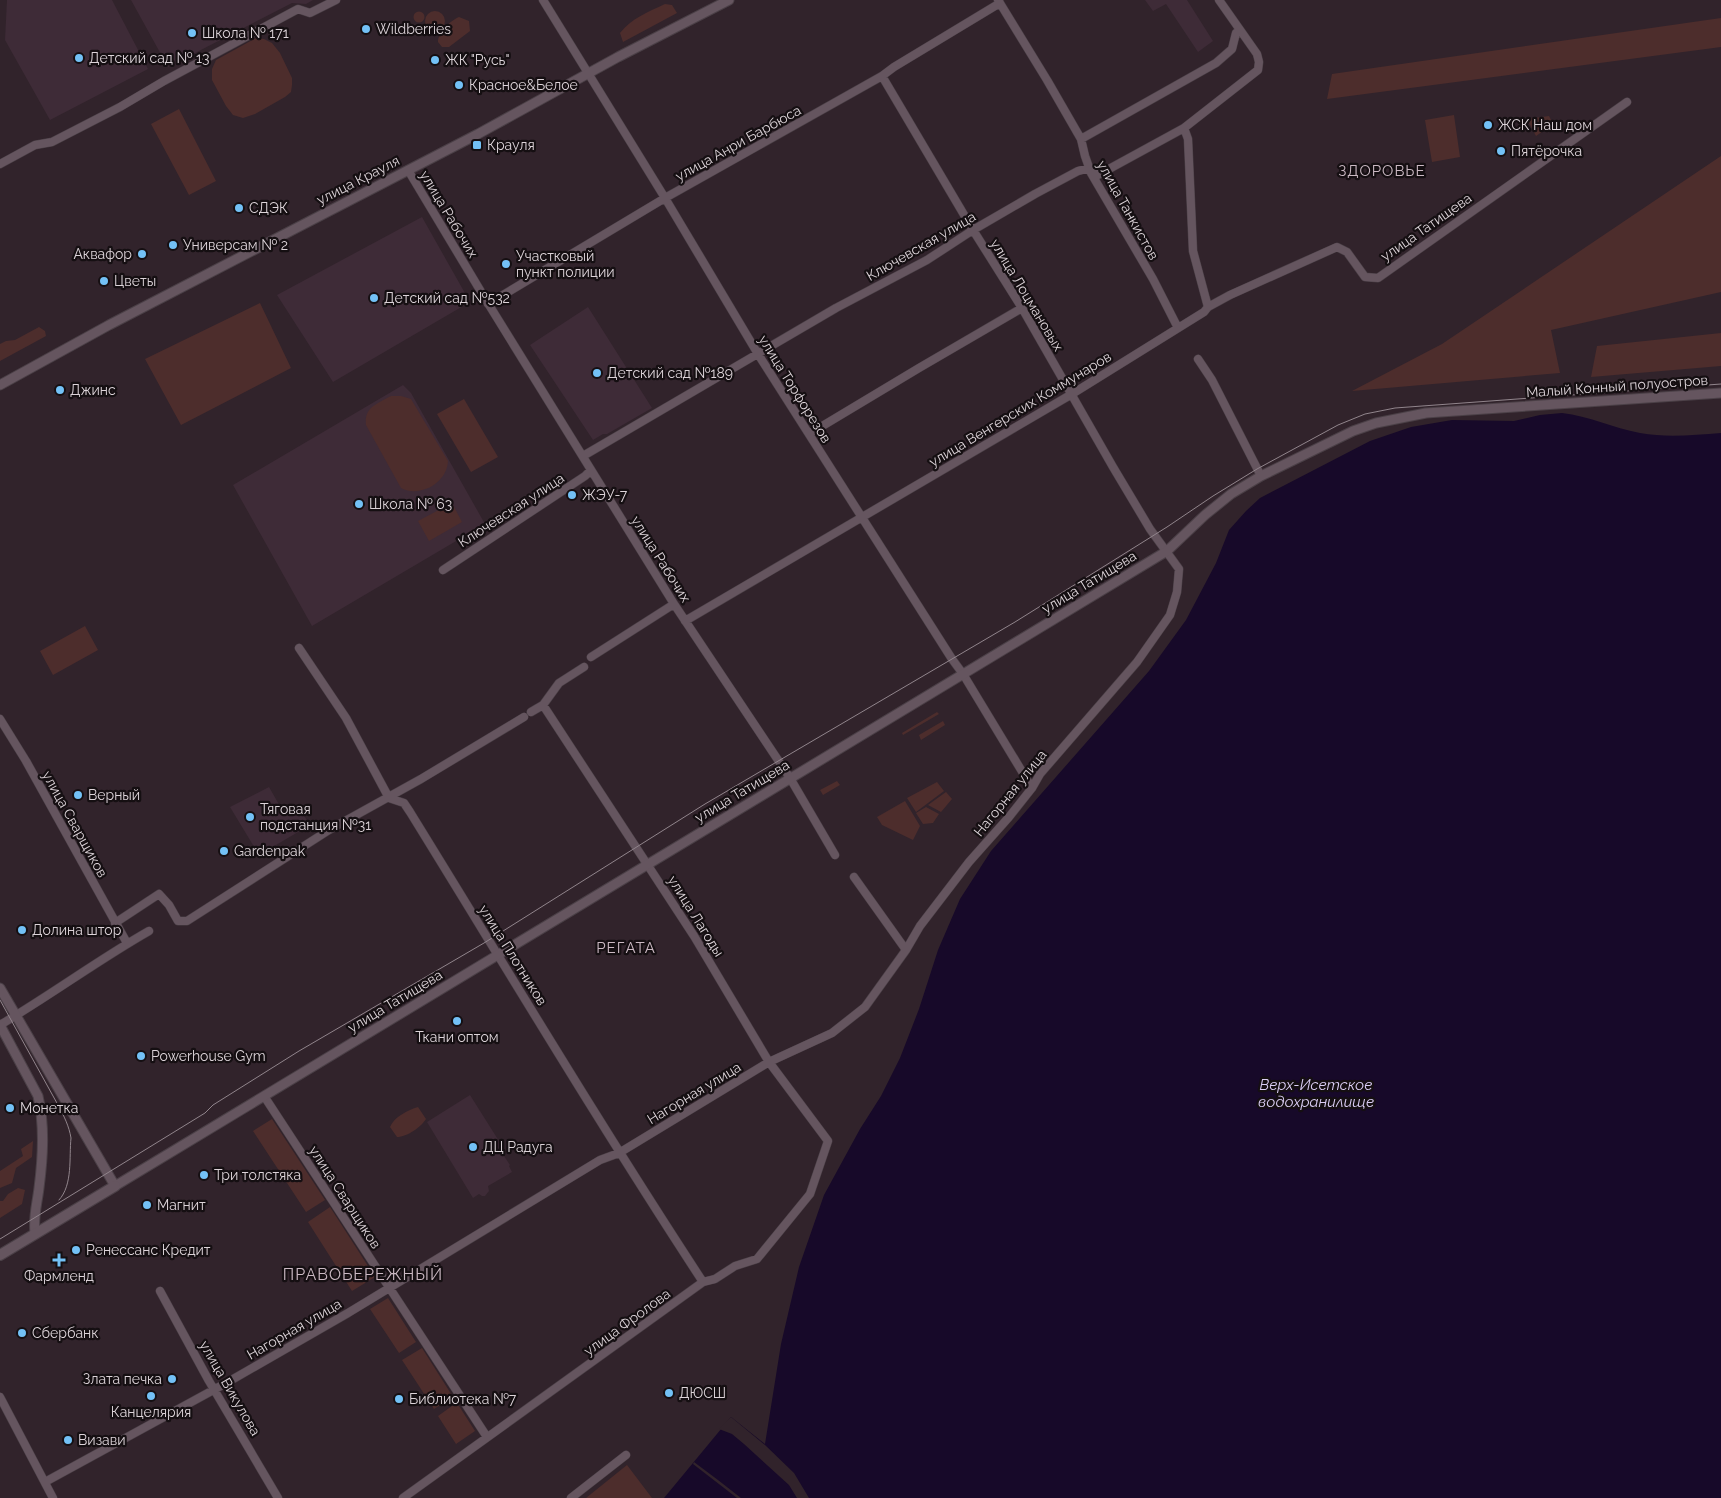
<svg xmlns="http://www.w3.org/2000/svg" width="1721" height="1498" font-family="Raleway,sans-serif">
<rect width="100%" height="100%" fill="#31232b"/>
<!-- built -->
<path fill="#3e2b37" d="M7,0H112L148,69L50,120L5,40Z
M131,0H313L306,4L292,3L168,67Z
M1145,0H1187L1213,41L1198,52L1166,4L1153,11Z
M422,217L470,302L333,382L277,295Z
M588,307L652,408L607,434H603L593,440L530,345Z
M403,385L411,393L485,524L312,626L233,485Z
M269,787L285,815L299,808L310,825L259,855L230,807Z
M470,1095L504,1149L502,1153L510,1165L509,1166L512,1172L488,1186L489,1191L485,1196H482L479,1194L473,1198L427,1122Z"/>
<!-- green -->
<path fill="#4d2d2c" d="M665,4L672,5L677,13L623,42L620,33C632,18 648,12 665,4Z
M413.5 17a5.5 5.5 0 1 1 11 0a5.5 5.5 0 1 1-11 0Z
M425 21a10 10 0 1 1 20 0a10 10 0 1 1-20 0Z
M459,17L469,21L470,31L449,47H442L438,42C438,32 450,21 459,17Z
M1721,18V47L1327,99L1332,74Z
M256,38L264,39L272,43L280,53L292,78V85L291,92L285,97L255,114L243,118L233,115L226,106L212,80V69L216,60Z
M179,109L216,181L189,195L151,124Z
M1454,115L1460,157L1432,162L1425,120Z
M1549,116L1553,124L1536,136L1527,119Z
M1721,156V292L1551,330L1560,373L1352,391L1442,344Z
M260,303L291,368L181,425L145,359Z
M39,327L45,331L46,336L0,361V344L6,341L15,340Z
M1721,333V366L1591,377L1597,346Z
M391,396H401L411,399L448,461C447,483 420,498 401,488L366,425C364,407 377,404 391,396Z
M464,399L498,457L471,472L437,414Z
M452,503L462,522L429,541L418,521Z
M85,626L98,650L53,675L40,651Z
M937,712L939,714L903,735L902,733Z
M943,721L945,725L921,740L919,735Z
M837,781L840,785L823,795L820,790Z
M937,782L944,791L916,812L907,798Z
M946,792L952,799L941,812L928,805Z
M905,801L920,826L913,840L882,825L877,817Z
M926,807L939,814L933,823L923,824L916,813Z
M418,1107L426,1119C421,1127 407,1137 397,1137L390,1127C394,1117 408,1110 418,1107Z
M272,1119L325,1200L306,1212L253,1131Z
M33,1141L32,1157L16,1168L12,1183L0,1188V1171L23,1156L21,1149Z
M18,1188L25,1190L22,1204L0,1218V1201H3L8,1194Z
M330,1207L375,1277L352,1291L308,1222Z
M388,1298L416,1342L399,1353L370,1309Z
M422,1348L453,1397L434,1409L402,1360Z
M452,1406H459L475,1431L456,1444L438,1416Z
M627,1465L652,1498H586Z"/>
<!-- water -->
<path fill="#170929" d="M1562,413C1589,416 1613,428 1640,433C1667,438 1694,435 1721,433V1498H664L731,1417L765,1444L781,1344L799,1267L824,1195L860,1129L881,1096L900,1058L919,1009L938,950L960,899L991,851L1149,671L1186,620L1216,563L1229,530L1246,511L1260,498L1370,441L1411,427L1452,420L1514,421L1540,415Z"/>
<!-- pier -->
<path fill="#31232b" d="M731,1417L765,1445L794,1473L809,1498H797L789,1485L744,1444L732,1434L719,1429Z
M694,1462L718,1480L741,1498H737L693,1464Z"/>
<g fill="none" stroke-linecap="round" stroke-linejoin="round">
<defs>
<path id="minor" d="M543,0L665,198L758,354L952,659L963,674L1032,788
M998,0L1047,80L1081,139L1085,156L1091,173L1153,279L1178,328
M1184,128L1188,139L1193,251L1208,307
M1081,139L1216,63L1232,49L1236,33L1240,30
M0,164L35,145L52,142L120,107L164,81L298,9L310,13L336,0
M408,170L486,300L674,604L790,778L835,855
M488,304L665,198L882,76L894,67L1000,3
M1198,359L1212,380L1261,476
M809,434L919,368L1022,308
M583,456L836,308L927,260L973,230L1035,194L1078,171L1090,168L1098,175L1184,128L1258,70L1259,62L1257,54L1219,0
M443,570L585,476L591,470
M685,621L1072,394L1204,312L1208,307L1230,295L1337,247L1347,252L1365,277L1378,278L1627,102
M299,648L346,718L389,798L404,803L410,812C507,969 602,1128 703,1282
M591,657L674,604
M531,712L543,705L559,683L584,667
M0,719L26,761L127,943
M854,877L906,950
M115,923L159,894L169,905L178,921H187L329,830L421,779L524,717
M0,1025C51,995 98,960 149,931
M264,1096L487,1437
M160,1291L209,1381L278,1498
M0,1397L53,1498
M45,1482L228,1382L348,1313L600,1160L619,1153L769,1062L832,1033L865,1007L906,950L920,926L969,862L1009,817L1032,788L1040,774L1137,662L1170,615L1177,592L1179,569L1150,529L1113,467L1022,308L973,230L882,76
M403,1498L703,1282L715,1279L735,1266L757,1259L810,1194L828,1141L769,1062L694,936L543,705
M571,1498L626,1455"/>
<path id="tertiary" d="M0,385L109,325L478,134L618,57L729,0
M0,988L115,1186L1167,551L1205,515L1231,494L1261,476L1353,431L1376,423L1426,413L1721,393
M0,1025L38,1096C45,1126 43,1157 39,1188C37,1205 33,1216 35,1234"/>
<path id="secondary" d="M0,1255L115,1186"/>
</defs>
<!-- minor casing -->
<use href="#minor" stroke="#4b4047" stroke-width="9"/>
<!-- tertiary casing -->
<use href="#tertiary" stroke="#4b4047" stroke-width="11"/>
<!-- secondary casing -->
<use href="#secondary" stroke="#4b4047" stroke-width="12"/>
<!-- minor -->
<use href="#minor" stroke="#65555f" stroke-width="8"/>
<!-- tertiary -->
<use href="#tertiary" stroke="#65555f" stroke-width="9"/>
<!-- secondary -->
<use href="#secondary" stroke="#65555f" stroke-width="10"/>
<!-- tram -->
<path stroke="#91858c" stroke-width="1" d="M0,1000L58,1105C64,1116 69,1126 71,1138C69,1157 73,1185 59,1200
M0,1239L205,1113L213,1105L299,1051L484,943L705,804L1015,622L1167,527L1213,496L1257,469L1338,425L1365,414L1395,408L1721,384"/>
</g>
<!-- markers -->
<g fill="#73c1f6" stroke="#150f12" stroke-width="2">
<circle cx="366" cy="29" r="5"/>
<circle cx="192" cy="33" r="5"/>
<circle cx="79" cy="58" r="5"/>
<circle cx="435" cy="60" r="5"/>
<circle cx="459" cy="85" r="5"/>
<circle cx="1488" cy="125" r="5"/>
<rect x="472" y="140" width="10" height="10" rx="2.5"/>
<circle cx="1501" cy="151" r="5"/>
<circle cx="239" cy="208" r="5"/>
<circle cx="173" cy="245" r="5"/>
<circle cx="142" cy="254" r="5"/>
<circle cx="506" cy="264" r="5"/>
<circle cx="104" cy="281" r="5"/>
<circle cx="374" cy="298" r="5"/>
<circle cx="597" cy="373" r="5"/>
<circle cx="60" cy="390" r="5"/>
<circle cx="572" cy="495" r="5"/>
<circle cx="359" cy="504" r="5"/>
<circle cx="78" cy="795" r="5"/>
<circle cx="250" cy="817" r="5"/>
<circle cx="224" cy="851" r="5"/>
<circle cx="22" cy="930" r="5"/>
<circle cx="457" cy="1021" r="5"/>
<circle cx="141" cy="1056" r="5"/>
<circle cx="10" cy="1108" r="5"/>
<circle cx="473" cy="1147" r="5"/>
<circle cx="204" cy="1175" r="5"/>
<circle cx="147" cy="1205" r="5"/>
<circle cx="76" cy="1250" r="5"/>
<path d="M56.5 1252.5h5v5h5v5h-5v5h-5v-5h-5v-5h5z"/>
<circle cx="22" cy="1333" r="5"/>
<circle cx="172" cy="1379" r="5"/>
<circle cx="669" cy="1393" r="5"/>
<circle cx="151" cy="1396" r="5"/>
<circle cx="399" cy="1399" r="5"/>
<circle cx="68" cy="1440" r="5"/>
</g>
<g text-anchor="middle" stroke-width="4.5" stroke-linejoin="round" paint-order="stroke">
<!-- poi labels -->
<g font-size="14" fill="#ddd4d9" stroke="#150f12" text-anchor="start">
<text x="376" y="34">Wildberries</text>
<text x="202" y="38">Школа № 171</text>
<text x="89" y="63">Детский сад № 13</text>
<text x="445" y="65">ЖК "Русь"</text>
<text x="469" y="90">Красное&amp;Белое</text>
<text x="1498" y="130">ЖСК Наш дом</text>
<text x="487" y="150">Крауля</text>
<text x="1511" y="156">Пятёрочка</text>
<text x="249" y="213">СДЭК</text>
<text x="183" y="250">Универсам № 2</text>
<text x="132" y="259" text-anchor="end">Аквафор</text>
<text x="516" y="261">Участковый<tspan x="516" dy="16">пункт полиции</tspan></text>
<text x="114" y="286">Цветы</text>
<text x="384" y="303">Детский сад №532</text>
<text x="607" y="378">Детский сад №189</text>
<text x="70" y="395">Джинс</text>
<text x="582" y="500">ЖЭУ-7</text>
<text x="369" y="509">Школа № 63</text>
<text x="88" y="800">Верный</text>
<text x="260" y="814">Тяговая<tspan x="260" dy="16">подстанция №31</tspan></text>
<text x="234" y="856">Gardenpak</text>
<text x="32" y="935">Долина штор</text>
<text x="457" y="1042" text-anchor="middle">Ткани оптом</text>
<text x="151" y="1061">Powerhouse Gym</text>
<text x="20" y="1113">Монетка</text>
<text x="483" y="1152">ДЦ Радуга</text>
<text x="214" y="1180">Три толстяка</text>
<text x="157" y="1210">Магнит</text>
<text x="86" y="1255">Ренессанс Кредит</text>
<text x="59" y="1281" text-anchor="middle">Фармленд</text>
<text x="32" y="1338">Сбербанк</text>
<text x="162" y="1384" text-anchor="end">Злата печка</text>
<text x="679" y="1398">ДЮСШ</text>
<text x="409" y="1404">Библиотека №7</text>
<text x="151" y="1417" text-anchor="middle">Канцелярия</text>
<text x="78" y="1445">Визави</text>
</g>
<!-- street labels -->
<g font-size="14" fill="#ddd4d9" stroke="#150f12">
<text transform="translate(738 143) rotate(-29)" y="5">улица Анри Барбюса</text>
<text transform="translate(358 180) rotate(-27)" y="5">улица Крауля</text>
<text transform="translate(1128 210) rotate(61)" y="5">улица Танкистов</text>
<text transform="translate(449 214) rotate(59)" y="5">улица Рабочих</text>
<text transform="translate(1426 227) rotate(-35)" y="5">улица Татищева</text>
<text transform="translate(921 246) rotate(-30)" y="5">Ключевская улица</text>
<text transform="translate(1027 295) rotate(59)" y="5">улица Лоцмановых</text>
<text transform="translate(1617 386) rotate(-4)" y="5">Малый Конный полуостров</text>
<text transform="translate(795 389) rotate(58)" y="5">улица Торфорезов</text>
<text transform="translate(1020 409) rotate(-31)" y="5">улица Венгерских Коммунаров</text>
<text transform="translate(511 510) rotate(-33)" y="5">Ключевская улица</text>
<text transform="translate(661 559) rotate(58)" y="5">улица Рабочих</text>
<text transform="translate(1089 582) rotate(-31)" y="5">улица Татищева</text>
<text transform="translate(742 791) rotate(-31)" y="5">улица Татищева</text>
<text transform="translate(1010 793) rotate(-51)" y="5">Нагорная улица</text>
<text transform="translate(75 824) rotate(61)" y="5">улица Сварщиков</text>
<text transform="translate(696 916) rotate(58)" y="5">улица Лагоды</text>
<text transform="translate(513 955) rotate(58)" y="5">улица Плотников</text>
<text transform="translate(395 1001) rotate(-31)" y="5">улица Татищева</text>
<text transform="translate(694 1093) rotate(-31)" y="5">Нагорная улица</text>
<text transform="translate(345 1197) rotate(57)" y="5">улица Сварщиков</text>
<text transform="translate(627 1322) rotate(-36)" y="5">улица Фролова</text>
<text transform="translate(294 1329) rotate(-30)" y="5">Нагорная улица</text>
<text transform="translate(230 1388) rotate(60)" y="5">улица Викулова</text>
</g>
<!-- neighbourhood labels -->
<g font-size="15" letter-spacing="1" fill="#cbb9c3" stroke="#150f12">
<text x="1382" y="176">ЗДОРОВЬЕ</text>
<text x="626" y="953">РЕГАТА</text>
</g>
<!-- water labels -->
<g font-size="15" font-style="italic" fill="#dbcef5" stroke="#150f12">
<text x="1316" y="1090">Верх-Исетское<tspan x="1316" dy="17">водохранилище</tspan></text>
</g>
<!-- quarter labels -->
<g font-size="16" letter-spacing="1" fill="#cbb9c3" stroke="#150f12">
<text x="363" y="1280">ПРАВОБЕРЕЖНЫЙ</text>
</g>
</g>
</svg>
